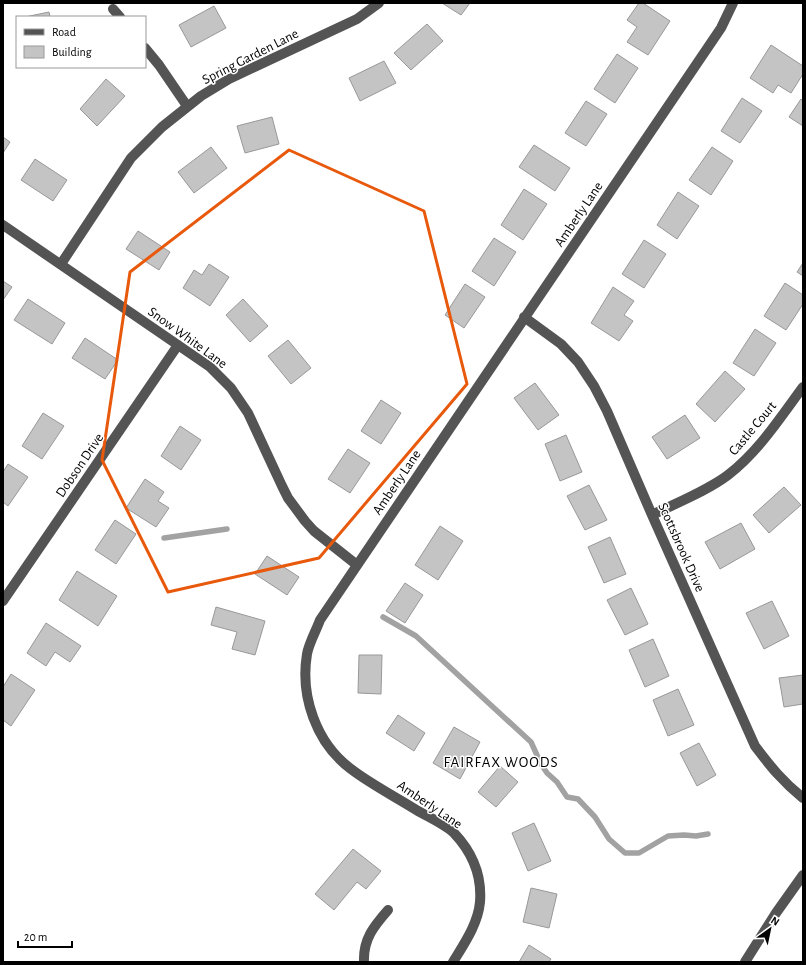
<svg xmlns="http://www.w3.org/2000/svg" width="806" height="965" font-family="'Alegreya Sans',sans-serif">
<rect width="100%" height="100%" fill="#fff"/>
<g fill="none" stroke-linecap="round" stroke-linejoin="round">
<!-- stream -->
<path stroke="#a2a2a2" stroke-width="5.5" d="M164,538L227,529
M383,617L416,636L531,742L541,764L547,773L557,782L567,797L578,799L595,817L609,839L625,853H639L668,836L684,835L696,836L708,834"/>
</g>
<!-- building -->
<path fill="#c4c4c4" stroke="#989898" d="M442,3H470L461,15Z
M639,3H643L670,21L648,55L627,42L637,27L627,20Z
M214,6L226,28L191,47L179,25Z
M49,12L50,17H25Z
M427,24L443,41L411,70L394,53Z
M771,45L803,66V74L791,93L778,85L773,93L750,78Z
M617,54L638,68L615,103L594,89Z
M384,61L396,83L360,101L349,78Z
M106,79L125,96L97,126L80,109Z
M742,98L762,111L740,143L721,131Z
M801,99L803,101V126L789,117Z
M586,101L607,114L586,146L565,133Z
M272,117L279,144L245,153L237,126Z
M3,137L10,142L3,153Z
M534,145L570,168L555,191L519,167Z
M211,147L227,168L194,193L178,172Z
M712,147L733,161L711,195L689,180Z
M35,159L67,180L53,201L21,180Z
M524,189L547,204L523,240L501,225Z
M678,192L699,206L677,239L657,225Z
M138,231L170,252L159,270L126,249Z
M494,238L516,252L494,286L472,271Z
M644,240L666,254L644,288L622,274Z
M803,263V276L797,272Z
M209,264L229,277L210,306L183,288L194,270L202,275Z
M3,281L12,287L3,300Z
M785,283L803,295V304L786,330L764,316Z
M465,284L485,297L464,328L445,315Z
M613,287L634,301L624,315L633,321L619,341L591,323Z
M28,299L65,323L52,344L14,320Z
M243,299L268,326L250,342L226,315Z
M755,329L776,343L754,376L733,363Z
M85,338L118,360L105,379L72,358Z
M288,340L311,368L291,384L268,356Z
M725,371L745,389L715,422L696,404Z
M535,383L559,415L538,430L514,398Z
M381,400L401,413L381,444L361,431Z
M43,413L64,426L42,459L22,446Z
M685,415L700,438L667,459L652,437Z
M180,426L201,440L181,470L161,456Z
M566,435L582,472L560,481L545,444Z
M348,449L370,463L350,493L328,479Z
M8,464L28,477L8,506L3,502V472Z
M145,479L164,492L158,501L169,508L156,527L126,508Z
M589,485L607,520L585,530L567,496Z
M784,487L801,505L769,533L753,515Z
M115,520L136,534L116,564L95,550Z
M741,523L755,549L720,569L705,542Z
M440,526L463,541L438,580L415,565Z
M610,537L626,574L604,583L588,547Z
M267,556L299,577L287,595L255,574Z
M77,571L117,596L98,626L59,600Z
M405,583L423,595L405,623L386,611Z
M631,588L648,624L625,635L607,600Z
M772,601L789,636L764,649L746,613Z
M216,607L265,621L255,655L232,649L237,632L211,625Z
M46,623L81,646L70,662L55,652L46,666L27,653Z
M653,639L669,676L645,687L629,650Z
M359,655H382L381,694L358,693Z
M11,674L35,690L11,726L3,720V687Z
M803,675V704L784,707L779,678Z
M678,689L694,725L668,736L653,700Z
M398,715L425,733L414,751L386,733Z
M454,727L480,742L460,779L433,763Z
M699,743L716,775L697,786L680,753Z
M500,766L518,782L496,807L478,792Z
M534,823L551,861L528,871L512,833Z
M353,849L381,871L366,889L357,882L334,910L315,894Z
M531,888L557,894L549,928L523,922Z
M529,945L551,959L549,962H519Z"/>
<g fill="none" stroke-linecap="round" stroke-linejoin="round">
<!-- minor -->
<path stroke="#545454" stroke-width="10" d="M113,9L120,17
M145,48L159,65L187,106
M3,225L210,367L231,388L248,413L282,486L288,498L305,521L314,531L357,565
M61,264L131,158L162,127L201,96L229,79L357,19L379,3
M524,317L561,344L578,362L594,386L607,411L652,515L755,746C771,767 782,781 803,798
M652,515C676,503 707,491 728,475C759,451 780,418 803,387
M3,601L178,345
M364,962C363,939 374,926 388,910
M453,962C464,944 478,924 480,902C482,876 472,852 454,833C446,825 429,817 418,811C396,797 372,785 351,769C316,743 300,696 307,654C309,643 316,631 320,620L721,28L733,3
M745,962L776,913L803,875"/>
</g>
<!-- marked area -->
<path fill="none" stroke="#e8590c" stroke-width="3" stroke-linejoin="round" d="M289,150L424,211L467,384L319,558L168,592L102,460L130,272Z"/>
<g text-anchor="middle" stroke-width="3" stroke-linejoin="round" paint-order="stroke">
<!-- street labels -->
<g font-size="14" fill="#000" stroke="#fff">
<text transform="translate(250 56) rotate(-27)" y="5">Spring Garden Lane</text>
<text transform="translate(578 214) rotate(-56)" y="5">Amberly Lane</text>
<text transform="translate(188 337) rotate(36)" y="5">Snow White Lane</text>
<text transform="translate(752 428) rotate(-50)" y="5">Castle Court</text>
<text transform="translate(79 465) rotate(-56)" y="5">Dobson Drive</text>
<text transform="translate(396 482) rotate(-56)" y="5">Amberly Lane</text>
<text transform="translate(682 547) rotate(66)" y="5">Scottsbrook Drive</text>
<text transform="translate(430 804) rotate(34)" y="5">Amberly Lane</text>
</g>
<!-- neighbourhood labels -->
<g font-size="15" letter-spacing="1" fill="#000" stroke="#fff">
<text x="501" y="767">FAIRFAX WOODS</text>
</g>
</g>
<!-- border -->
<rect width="806" height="965" fill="none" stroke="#000000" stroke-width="8"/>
<!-- legend -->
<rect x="16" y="16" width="130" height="52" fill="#ffffff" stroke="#999999"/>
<rect x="24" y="29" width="20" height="6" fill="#545454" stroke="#999999"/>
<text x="52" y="36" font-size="12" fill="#000000">Road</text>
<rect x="24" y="46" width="20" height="12" fill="#c4c4c4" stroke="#999999"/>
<text x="52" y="56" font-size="12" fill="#000000">Building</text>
<!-- north arrow -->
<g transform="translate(770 929) rotate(33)" stroke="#ffffff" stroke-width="3" paint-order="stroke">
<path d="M0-3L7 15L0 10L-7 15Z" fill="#000000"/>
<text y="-6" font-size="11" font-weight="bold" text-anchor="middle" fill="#000000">N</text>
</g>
<!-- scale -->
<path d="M18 941v6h54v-6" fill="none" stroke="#000000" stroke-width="2"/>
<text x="24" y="941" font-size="12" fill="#000000" stroke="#ffffff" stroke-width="3" paint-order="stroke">20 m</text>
</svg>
